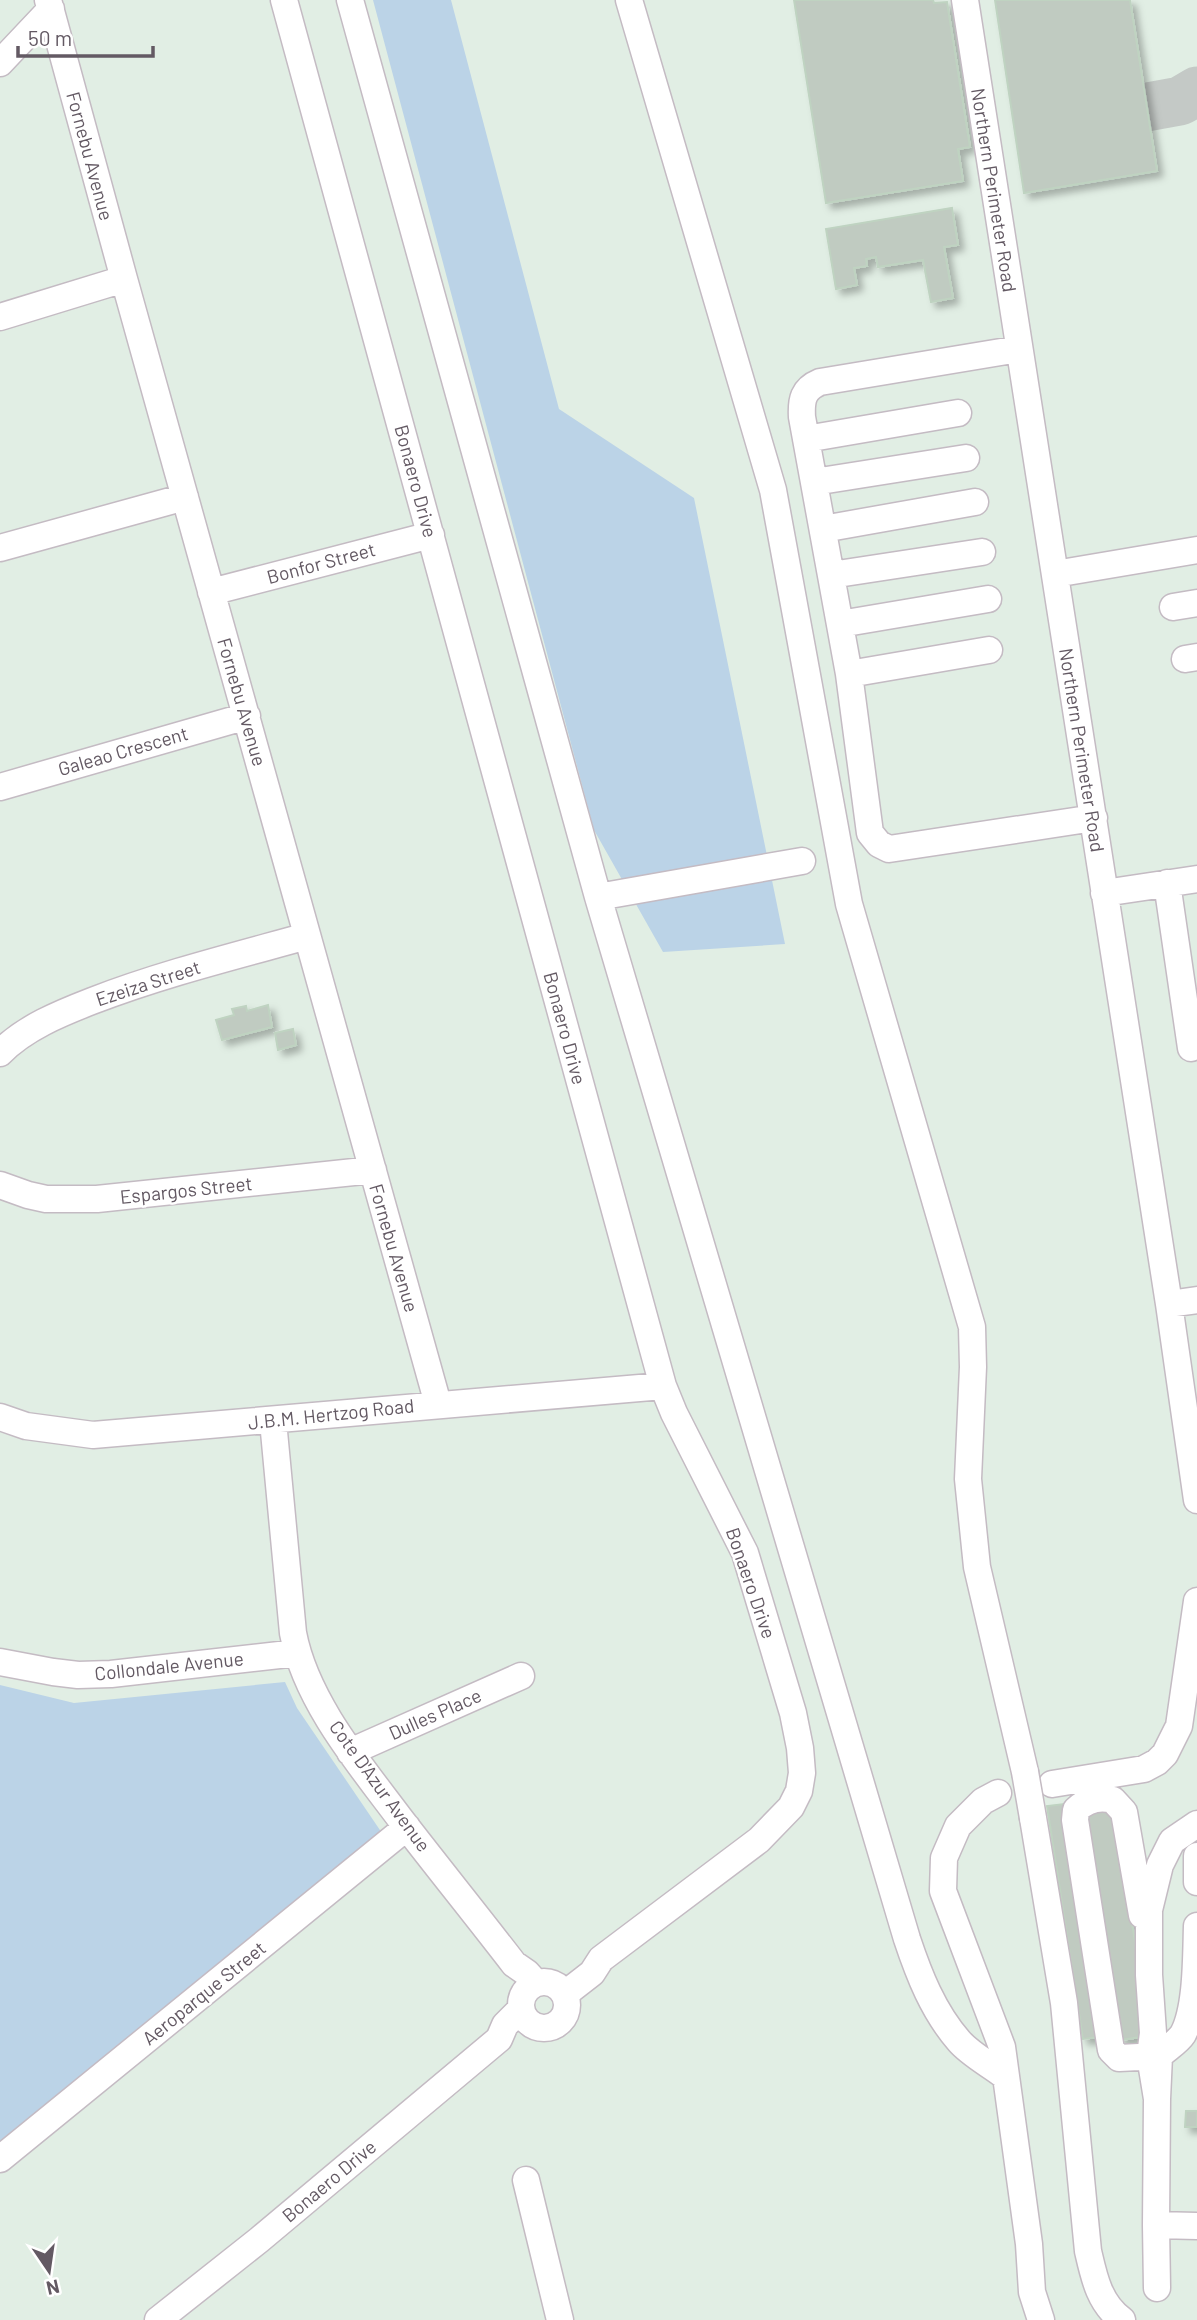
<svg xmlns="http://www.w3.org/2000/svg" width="1197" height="2320" font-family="Barlow,sans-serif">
<defs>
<filter id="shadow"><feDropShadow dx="5.5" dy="5.5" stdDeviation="3.5" flood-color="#0004"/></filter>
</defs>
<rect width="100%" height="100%" fill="#e1eee4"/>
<!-- green -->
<path fill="#bbd3e7" d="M373,0H451L559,409L694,498L785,944L663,952L594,830Z
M285,1682L297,1708L384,1836L0,2142V1685L74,1703Z"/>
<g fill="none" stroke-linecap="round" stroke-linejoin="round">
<!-- taxiway -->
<path stroke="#c4c9c6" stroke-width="49" d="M1147,107L1180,101L1197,91"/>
</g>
<!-- building -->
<path fill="#c0cbc1" stroke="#bfd3c1" stroke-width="2" filter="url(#shadow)" d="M794,0H933L934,3L947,2L970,147L958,149L963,181L826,203Z
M995,0H1130L1157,171L1024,193Z
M952,208L958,245L944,247L953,298L931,302L923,260L878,267L876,257L866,259L867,266L854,268L857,285L836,289L826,229Z
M268,1005L272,1027L222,1040L216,1020L234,1015L232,1009L246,1006L247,1011Z
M293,1029L296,1045L278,1050L275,1033Z
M1114,1803L1149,2036L1120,2040L1085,1808Z
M1064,1804L1100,2037L1083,2039L1047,1806Z
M1186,2111H1197V2127H1185Z"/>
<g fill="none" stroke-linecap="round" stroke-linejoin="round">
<defs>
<path id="minor" d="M48,0L124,279L438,1404
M284,0L663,1386L674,1413L745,1553L793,1713L800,1748L802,1773L799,1791L791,1807L759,1840L601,1959L592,1973L565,1994
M350,0L598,897L907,1939C919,1975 933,2011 959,2041C971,2055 991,2065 1006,2077
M629,0L773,490L849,904L972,1327L973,1367L968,1479L977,1567L1025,1772
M965,0L1169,1304L1197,1500
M0,63L51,9
M0,317L124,279
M1019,349L820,382C803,389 801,400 802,417L849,674L870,833L879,844L889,849L1094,818
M806,439L958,413
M814,482L966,458
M823,529L975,502
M0,548L185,497
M1055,574L1197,550
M831,575L982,552
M211,592L431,535
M1173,607L1197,603
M840,624L988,599
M1185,659L1197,657
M849,674L989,650
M0,787L247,716
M1167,883L1191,1048
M1104,893L1197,879
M598,897L802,861
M0,1053C24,1028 61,1013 92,1001C162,974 235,956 307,936
M0,1185L28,1195L46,1199H97L373,1170
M1169,1304L1197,1300
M0,1417L26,1426L93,1435L663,1386
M273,1421L293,1633C306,1702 361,1766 402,1821C439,1869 477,1916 514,1964L527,1973L536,1983
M0,1662L53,1672L78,1675L111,1674L297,1653
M350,1752L521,1676
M1052,1784L1144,1769L1157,1762L1165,1754L1179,1726L1197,1601
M998,1793L983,1801L958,1826L944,1858L943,1891L1002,2047L1029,2244L1032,2292L1041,2320
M1033,1818L1064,2003L1088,2251C1094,2277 1099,2303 1122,2320
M1197,1824L1172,1841L1160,1865L1149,1910V1975L1153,2033L1150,2056L1157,2099L1159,2056C1166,2049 1178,2042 1183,2034C1197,2008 1196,1956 1197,1926
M1197,1856V1882
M1142,1915L1124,1812L1113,1800C1099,1796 1086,1800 1076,1810L1075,1820L1111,2050L1119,2058L1159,2056
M521 2005a23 23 0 1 1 46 0a23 23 0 1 1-46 0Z
M0,2159L407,1827
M526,2180L560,2320
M1156,2225L1157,2099
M1157,2288L1156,2225L1197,2226
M158,2320L259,2240L499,2039L505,2025L521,2009"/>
</defs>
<!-- minor casing -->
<use href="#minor" stroke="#c4bbc3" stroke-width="29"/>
<!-- minor -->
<use href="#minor" stroke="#fff" stroke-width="26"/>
<defs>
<path id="minor-bridge" d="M1025,1772L1033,1818"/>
</defs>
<!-- minor-bridge casing -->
<use href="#minor-bridge" stroke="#c4bbc3" stroke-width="29" stroke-linecap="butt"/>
<!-- minor-bridge -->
<use href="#minor-bridge" stroke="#fff" stroke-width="26"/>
</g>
<g text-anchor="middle" stroke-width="5" stroke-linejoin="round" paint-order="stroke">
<!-- street labels -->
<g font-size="19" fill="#635963" stroke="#fff">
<text transform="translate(90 156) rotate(75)" y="7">Fornebu Avenue</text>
<text transform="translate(994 190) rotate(81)" y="7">Northern Perimeter Road</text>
<text transform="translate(416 481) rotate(75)" y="7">Bonaero Drive</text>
<text transform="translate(321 563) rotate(-15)" y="7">Bonfor Street</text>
<text transform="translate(242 702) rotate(74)" y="7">Fornebu Avenue</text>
<text transform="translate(1082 750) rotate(81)" y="7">Northern Perimeter Road</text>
<text transform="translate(123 751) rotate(-16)" y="7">Galeao Crescent</text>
<text transform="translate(148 983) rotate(-18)" y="7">Ezeiza Street</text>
<text transform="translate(565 1028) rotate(75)" y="7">Bonaero Drive</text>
<text transform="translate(186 1190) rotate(-6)" y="7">Espargos Street</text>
<text transform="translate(394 1248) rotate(74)" y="7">Fornebu Avenue</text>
<text transform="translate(331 1414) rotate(-6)" y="7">J.B.M. Hertzog Road</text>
<text transform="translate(751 1583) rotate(71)" y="7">Bonaero Drive</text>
<text transform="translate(169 1666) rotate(-6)" y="7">Collondale Avenue</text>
<text transform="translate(435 1714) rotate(-24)" y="7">Dulles Place</text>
<text transform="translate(380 1786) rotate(54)" y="7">Cote D'Azur Avenue</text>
<text transform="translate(204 1993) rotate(-39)" y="7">Aeroparque Street</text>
<text transform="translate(329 2181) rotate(-40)" y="7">Bonaero Drive</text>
</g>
</g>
<!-- north arrow -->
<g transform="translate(49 2271) rotate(167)" stroke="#ffffff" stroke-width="5" paint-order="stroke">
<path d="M0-5L12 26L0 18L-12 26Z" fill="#635963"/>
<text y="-10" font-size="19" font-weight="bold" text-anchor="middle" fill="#635963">N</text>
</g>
<!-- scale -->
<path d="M18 46v10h135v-10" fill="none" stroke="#635963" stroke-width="3.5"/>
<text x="28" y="46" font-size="21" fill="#635963" stroke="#ffffff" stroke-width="5" paint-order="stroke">50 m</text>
</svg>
